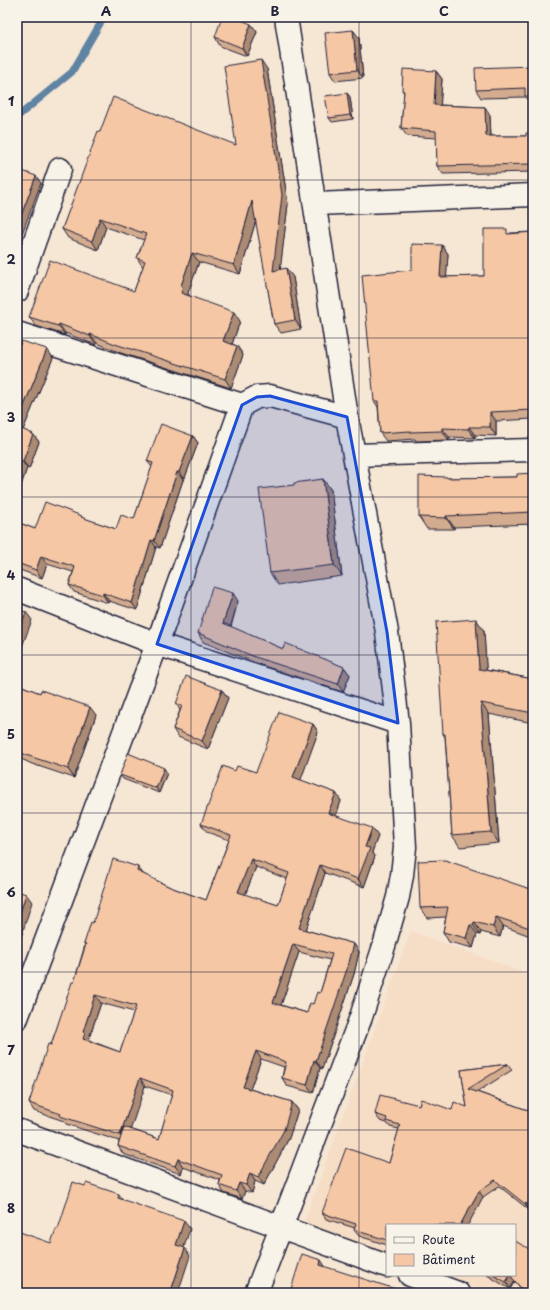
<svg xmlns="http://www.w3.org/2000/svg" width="550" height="1310" font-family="'Playpen Sans',sans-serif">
<rect width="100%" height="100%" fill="#f6e6d4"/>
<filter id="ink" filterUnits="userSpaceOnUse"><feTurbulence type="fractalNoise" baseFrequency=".025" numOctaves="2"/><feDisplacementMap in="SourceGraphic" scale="8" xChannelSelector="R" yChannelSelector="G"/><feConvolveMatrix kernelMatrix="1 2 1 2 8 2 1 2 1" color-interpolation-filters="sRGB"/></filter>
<g filter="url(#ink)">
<!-- built -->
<path fill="#f6ddc6" d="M411,931L533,976V1293H488L439,1275H515V1225H387V1256L303,1225Z"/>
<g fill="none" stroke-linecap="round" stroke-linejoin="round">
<!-- stream -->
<path stroke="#5f83a2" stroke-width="7" d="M17,117L72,72L104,17"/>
<defs>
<path id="minor" d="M316,204L533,195
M17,291L60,169
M17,333L242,405
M354,455L533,450
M17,589L157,644L398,723
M17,1018L157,644L242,405L257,397L270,396L347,417
M17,1130L387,1266
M410,1275L458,1293
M256,1293L361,1017L384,946L398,897L402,875L405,847L398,723L387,632L347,417L286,17"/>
</defs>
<!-- minor casing -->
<use href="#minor" stroke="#22223b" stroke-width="25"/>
<!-- minor -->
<use href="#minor" stroke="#f7f3e8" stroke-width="22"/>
</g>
<!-- wall -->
<path fill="#d3ab8e" stroke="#22223b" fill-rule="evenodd" d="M251,24L257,32L247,56L220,46L215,37Z
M353,30L359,38L363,78L335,81L330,73Z
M533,66V104H531L526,97L481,98L476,90Z
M267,69L288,204L280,269L293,277L301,329L281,333L274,324L256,220L240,274L199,262L188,293L189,296L240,321L232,344L237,346L243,355L231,388L121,353L97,343L96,345L65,333V335L36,326L29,317L134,291L143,267L137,258L144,240L106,227L98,250L68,238L62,229L100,132L236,145Z
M436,71L442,79L440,105L485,107L490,115L491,136H526L533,133V172L443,174L437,166V138L407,136L401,128L404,93L402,90Z
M347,93L350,97L353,119L332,122L329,118Z
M533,232V419L496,421V436L475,435V438L449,437V440L416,441L415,439L386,441L380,433L378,407L374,401L412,270L442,245L448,254L446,277L484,276L510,233Z
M17,344L47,349L53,358L23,430L33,434L39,442L29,469L27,468L17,497Z
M193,436L198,443L184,480H183L160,548L156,547L137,610L109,601L108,603L74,592L69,585L73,572L47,564L42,578L17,569V522L35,529L83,518L116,529L134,519L152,467L147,461Z
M533,473V524L454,527V529H427L419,517L448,478L517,477Z
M323,479L331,490L342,576L278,585L270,573L294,485Z
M238,601L231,627L283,649L344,667L350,675L343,692L261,665L203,642L198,633Z
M476,619L484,631L486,670L533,679V723L489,714L499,843L460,847L452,835L445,737L443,734Z
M17,684L96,715L74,778L32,764L17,757Z
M222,690L228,698L208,749L178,737L173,729L180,710L176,704Z
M313,724L318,732L300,780L336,793L341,801L336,816L378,836L372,852L375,856L364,887L325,873L306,930L354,944L359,952L354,974L322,1069L320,1068L313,1093L287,1086L282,1078L284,1067L261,1059L250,1089L292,1102L298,1110L289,1138L264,1185L255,1181L252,1193L245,1191L242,1199L224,1193L219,1185L220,1180L183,1167L181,1174L123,1154L118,1146L119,1141L66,1124L64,1121L34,1111L29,1103L74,982L85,945L84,944L93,923L143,874L170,887L206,900L229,840L207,832L201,824L235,771L256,772ZM256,867L287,879L278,905L245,895ZM299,952L330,960L320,993L313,1004L307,1013L281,1005ZM101,1003L134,1012L120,1052L91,1041L89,1038ZM145,1086L172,1095L159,1139L130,1129Z
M167,773L159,793L123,779L120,775Z
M533,890V937L503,926L500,937L481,932L480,935L477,934L473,948L449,942L443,932L446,917L427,918L420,908Z
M508,1064L512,1070L477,1092L533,1112V1211L530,1209L529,1210L499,1186L483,1197L387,1225V1245L359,1236L354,1230L355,1228L326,1219L322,1213L389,1163L399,1129L390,1127L387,1123L380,1121L375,1114L419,1105L452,1110L467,1107L461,1070Z
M533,1251V1293H524L515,1281L510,1289L487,1275H515Z"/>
<!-- shaded-wall -->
<path fill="#ac8b74" stroke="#22223b" d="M251,24L257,32L247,56L242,48Z
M353,30L359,38L363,78L357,70Z
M261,60L267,69L288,204L279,280L273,271Z
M436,71L442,79L440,113L434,105Z
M347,93L350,97L353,119L350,115Z
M485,107L490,115L491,144L486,136Z
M36,176L41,183L17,247V226Z
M252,201L259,210L240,274L234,265Z
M100,218L106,227L98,250L92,241Z
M442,245L448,254L446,285L440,277Z
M192,253L199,262L188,293L190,296L181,293V286Z
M286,268L293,277L301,329L295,320Z
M234,312L240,321L230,350L223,341Z
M59,324L65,333V335L58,326Z
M90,334L97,343L96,345L90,336Z
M237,346L243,355L231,388L225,379Z
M47,349L53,358L21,435L17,429V423Z
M490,412L496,421V436L490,427Z
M469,427L475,435V438L468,429Z
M442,428L449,437V440L442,431Z
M33,434L39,442L29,469L23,461Z
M193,436L198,443L184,480L179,472Z
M21,460L27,468L17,497V472Z
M177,472L183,480L160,548L154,541Z
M323,479L331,490L342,576L334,565Z
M446,516L454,527V529L446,518Z
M151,540L156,547L137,610L132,603Z
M41,556L47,564L42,578L36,570Z
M103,593L109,601L108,603L103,595Z
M233,593L238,601L229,632L223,623Z
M26,612L32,620L17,660V636Z
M476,619L484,631L487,680L479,669Z
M344,667L350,675L343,692L338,684Z
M222,690L228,698L208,749L202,741Z
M481,703L489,714L499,843L491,832Z
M90,707L96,715L74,778L68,769Z
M313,724L318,732L299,785L293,777Z
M164,768L167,773L159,793L156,788Z
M336,793L341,801L334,821L328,813Z
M372,828L378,836L372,852L375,856L364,887L358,879L365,847Z
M251,859L256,867L243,900L238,892Z
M320,865L325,873L304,936L299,928Z
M138,867L144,875L137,871Z
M26,894L32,902L17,950V923Z
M496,917L503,926L500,937L493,927Z
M474,922L481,932L480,935L473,925Z
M470,925L477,934L473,948L466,938Z
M293,944L299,952L279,1011L273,1003Z
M354,944L359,952L354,974L322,1069L316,1061Z
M95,995L101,1003L89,1038L91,1041L89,1047L83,1039V1032Z
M256,1051L261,1059L248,1095L243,1087Z
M314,1060L320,1068L313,1093L307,1085Z
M140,1078L145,1086L126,1143L120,1135Z
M292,1102L298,1110L289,1138L264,1185L258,1177Z
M178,1159L183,1167L181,1174L175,1166Z
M250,1173L255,1181L252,1193L246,1185Z
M239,1183L245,1191L242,1199L236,1191Z
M479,1191L483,1197L468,1225H460Z
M119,1194L125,1203L118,1198Z
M526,1203L530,1209L529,1210L525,1204Z
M184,1221L190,1229L182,1253L176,1245Z
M185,1248L190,1256L178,1293H172L171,1291Z
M321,1260L327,1269L320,1265Z
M510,1275L515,1281L510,1289L506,1282Z"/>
<!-- building -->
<path fill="#f5c7a5" stroke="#22223b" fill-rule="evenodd" d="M222,17H234L251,24L242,48L215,37Z
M353,30L357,70L330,73L325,33Z
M261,60L282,195L273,271L286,268L295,320L274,324L252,201L234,265L192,253L181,286L183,287L181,293L234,312L223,341L237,346L225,379L115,344L90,334V336L59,324L58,326L29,317L50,260L134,291L145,261L137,258L146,234L100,218L92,241L62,229L98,131L100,132L113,97L236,145L224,66Z
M533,66V96H525V88L476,90L475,68Z
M403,69L436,71L434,105L485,107L486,136H526V133H533V164L437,166L436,131L401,128L404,91L402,90Z
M347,93L350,115L329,118L325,96Z
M17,169L36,176L17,226Z
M484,229H507V234L533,232V410L490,412V427H469L468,429L442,428V431L410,432V431L380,433L378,401H374L362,275L412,270V244L442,245L440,277L484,276Z
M21,341L47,349L17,423V344L20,345Z
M161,424L193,436L179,472H177L154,541L151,540L132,603L103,593V595L69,585L75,567L41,556L36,570L17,563V522L35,529L45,502L82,516L81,517L116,529L121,515L134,519L153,463L147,461Z
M17,427L33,434L23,461L21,460L17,472Z
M533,473V512L446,516V518L419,517V476L447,477V478L517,477V474Z
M323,479L334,565L270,573L259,489L294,485V483Z
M212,587L233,593L223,623L283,649L285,643L344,667L338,684L255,657L198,633Z
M17,609L26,612L17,636Z
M476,619L479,669L533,679V713L481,703L491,832L452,835L445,734H443L436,622Z
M186,676L222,690L202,741L173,729L182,706L176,704Z
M17,684L40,693L41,690L90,707L68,769L26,755L17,751Z
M279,712L313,724L293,777L336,793L328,813L372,828L365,847L370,848L358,879L320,865L299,928L354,944L348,966L316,1061L314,1060L307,1085L282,1078L286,1062L256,1051L243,1087L292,1102L284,1130L258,1177L250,1173L246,1185L239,1183L236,1191L219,1185L222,1175L178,1159L175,1166L118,1146L124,1127L159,1139L173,1090L140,1078L120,1135L60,1116L61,1114L29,1103L48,1044L51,1045L72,982H74L86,944H84L91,922L93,923L113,859L138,867L137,871L170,887L206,900L231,835L201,824L223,766L235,771L237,766L256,772ZM251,859L289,873L278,905L238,892ZM293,944L332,954L320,993L317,992L313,1004L310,1003L307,1013L273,1003ZM95,995L136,1006L120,1052L83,1039L85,1033L83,1032Z
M128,753L164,768L156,788L120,775Z
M445,860L533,890V929L496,917L493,927L474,922L473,925H470L466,938L443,932L448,907L420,908L418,861Z
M17,891L26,894L17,923Z
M508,1064L468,1089L533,1112V1208L526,1203L525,1204L495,1180L479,1191L460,1225H387V1240L354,1230L356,1224L322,1213L346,1148L389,1163L400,1125L386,1121L387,1118L375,1114L380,1095L419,1105L421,1099L452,1110L454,1102L467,1107L461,1070Z
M73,1182L85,1186L86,1183L119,1194L118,1198L184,1221L176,1245L185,1248L171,1291L169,1290L168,1293H17V1231L51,1243L56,1229H58Z
M515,1241L533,1251V1284L524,1292L510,1275L506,1282L493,1275H515Z
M302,1254L321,1260L320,1265L408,1293H292L293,1290L291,1289Z"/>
</g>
<!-- marked area -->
<path fill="#1d4ed8" fill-opacity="0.2" stroke="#1d4ed8" stroke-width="3" stroke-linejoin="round" d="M270,396L347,417L387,632L398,723L157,644L242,405L257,397Z"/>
<!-- grid -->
<path fill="none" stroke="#22223b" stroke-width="1" stroke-opacity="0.55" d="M191,17V1293M359,17V1293M17,180H533M17,338H533M17,497H533M17,655H533M17,813H533M17,972H533M17,1130H533"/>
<!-- margin -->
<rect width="550" height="1310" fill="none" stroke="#f7f3e8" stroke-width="44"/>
<!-- legend -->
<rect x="386" y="1224" width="130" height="52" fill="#f7f3e8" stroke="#a29fa3"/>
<rect x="394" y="1237" width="20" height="6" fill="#f7f3e8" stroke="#a29fa3"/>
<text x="422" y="1244" font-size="12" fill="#22223b">Route</text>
<rect x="394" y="1254" width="20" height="12" fill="#f5c7a5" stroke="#a29fa3"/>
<text x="422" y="1264" font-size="12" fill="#22223b">Bâtiment</text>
<rect x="22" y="22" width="506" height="1266" fill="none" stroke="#22223b" stroke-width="1.5"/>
<g font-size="13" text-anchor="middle" font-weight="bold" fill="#22223b">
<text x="106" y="16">A</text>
<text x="275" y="16">B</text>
<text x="444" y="16">C</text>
<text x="11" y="106">1</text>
<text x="11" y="264">2</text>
<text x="11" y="422">3</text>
<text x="11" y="580">4</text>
<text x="11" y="739">5</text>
<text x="11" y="897">6</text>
<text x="11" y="1055">7</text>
<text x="11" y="1213">8</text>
</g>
</svg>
